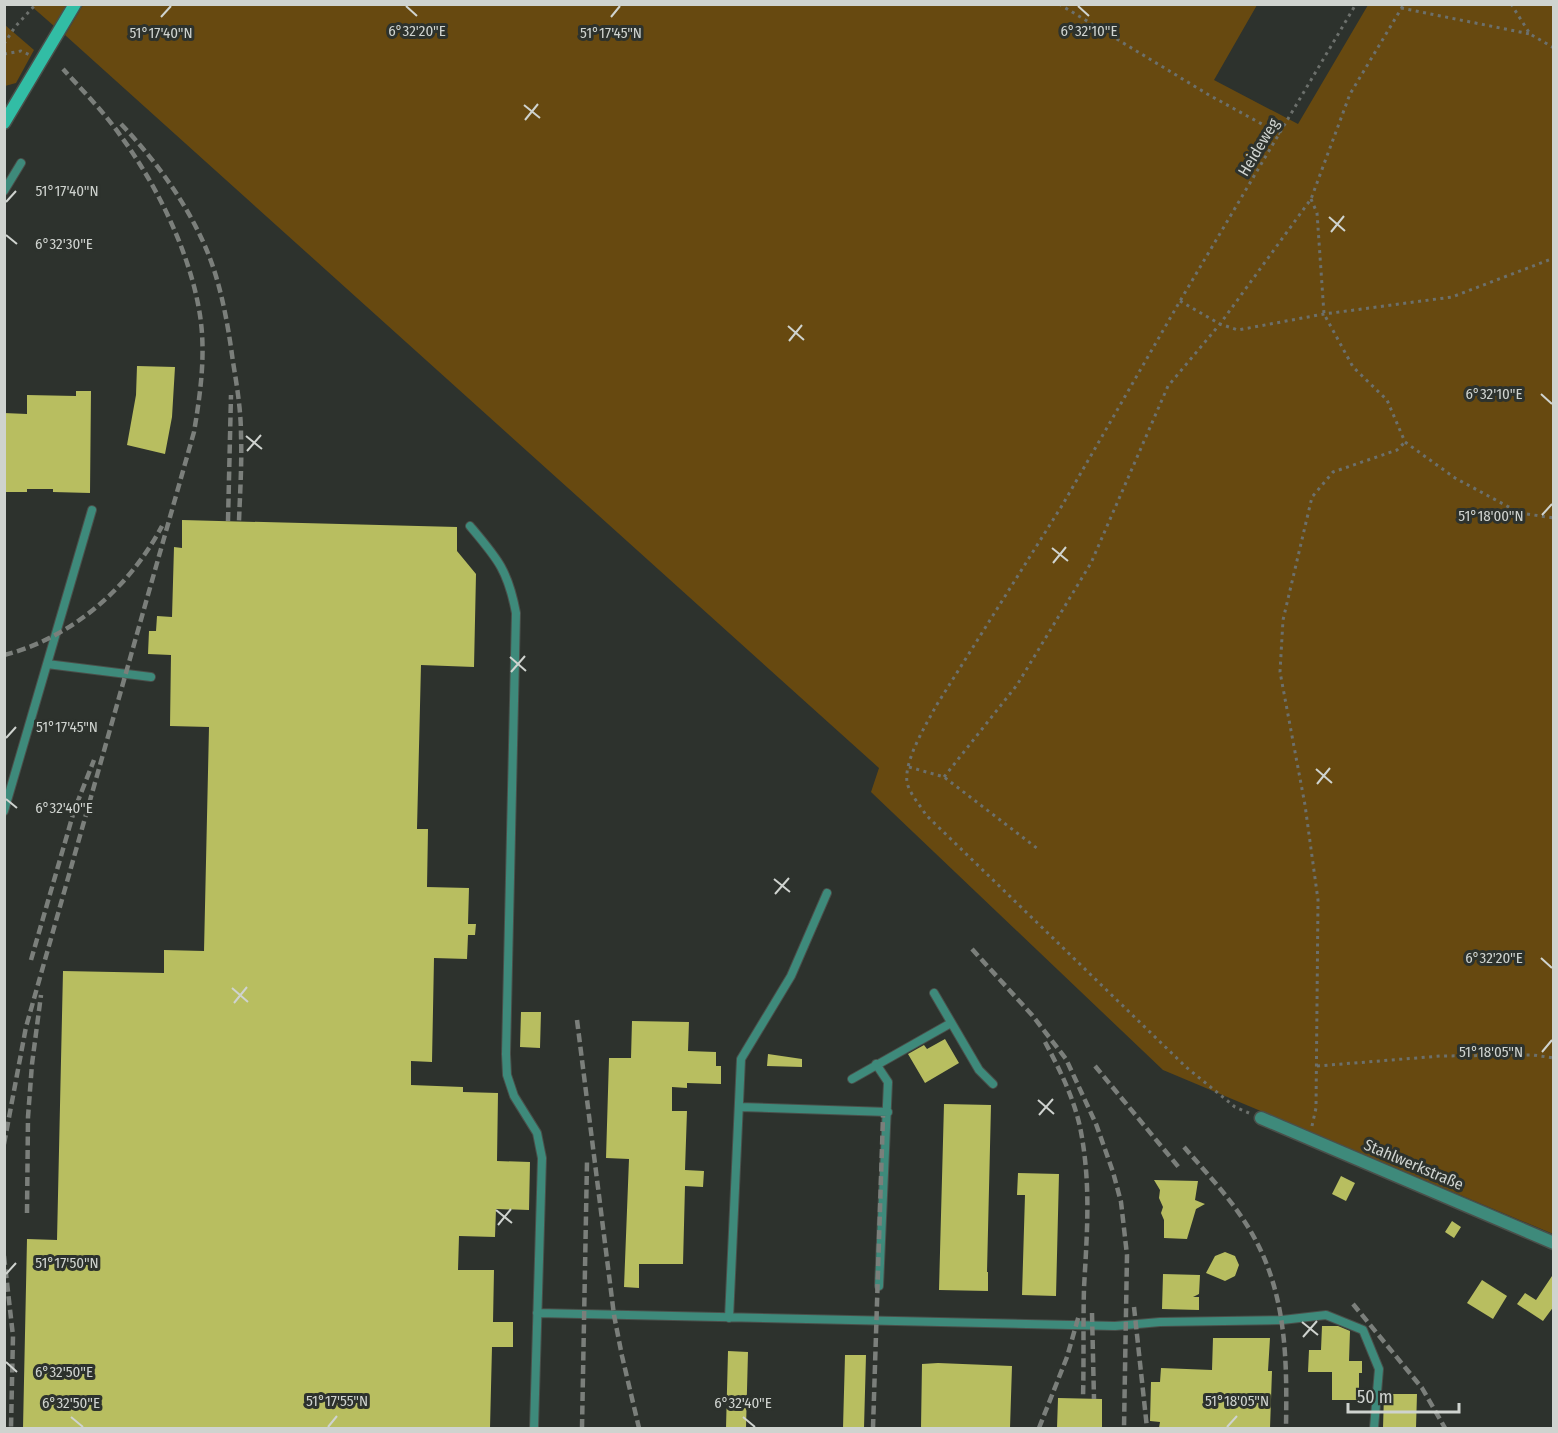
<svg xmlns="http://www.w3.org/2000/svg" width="1558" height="1433" font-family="'Fira Sans Condensed',sans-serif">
<rect width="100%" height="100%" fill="#2d322d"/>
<!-- green -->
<path fill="#674910" d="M30,5H67L54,26Z
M83,5H1257L1214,80L1298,124L1368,5H1553V1234L1163,1070L871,792L879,768L65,35Z
M5,25L34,50L16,83L5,86Z"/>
<!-- building -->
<path fill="#b8be60" d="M137,366L175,367L172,417L165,454L127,445L136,395Z
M76,391H91L90,493L53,492V489H27V492H4V413L27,414V395L76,396Z
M182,520L457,527V551L476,574L474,667L421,665L417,829H428L427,887L469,888L468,924H476L475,935H468L467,959L434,958L432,1062L411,1061V1085L463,1087V1092L498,1093L497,1161L530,1162L529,1210L496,1209L495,1237L459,1236L458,1270H494L493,1322H513V1347H492L490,1428H23L27,1239L57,1240L63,971L164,973V950L204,951L209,727L170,726L171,655L148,654L149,631H156L157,616L172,617L174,547L182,548Z
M521,1012H541L540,1048L520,1047Z
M632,1021L689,1022L688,1051L716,1052V1066H721V1084L687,1083V1088L672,1087V1111H687L685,1170L704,1171L703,1187L685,1186L683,1264H639V1288L624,1287L629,1159L606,1158L609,1058H631Z
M945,1039L959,1063L925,1083L908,1054L924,1045L927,1049Z
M768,1054L802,1059V1067L767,1066Z
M944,1104L991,1105L987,1272H988V1291L939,1290Z
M1018,1173L1059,1174L1056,1296L1022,1295L1025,1195H1017Z
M1341,1176L1355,1183L1346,1201L1332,1194Z
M1154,1180L1198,1181L1195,1200L1205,1204L1196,1209L1187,1239L1164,1238V1220L1161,1213L1163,1207L1159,1198L1160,1190Z
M1452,1221L1461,1227L1454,1238L1445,1232Z
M1225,1252L1235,1256L1239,1265L1235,1276L1225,1281L1206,1273L1215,1256Z
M1554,1273V1306L1543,1321L1517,1304L1525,1293L1536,1300Z
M1163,1274L1200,1275L1199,1294L1193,1297H1199V1310L1162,1309Z
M1482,1280L1507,1296L1493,1319L1467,1303Z
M1322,1326H1338L1350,1331L1349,1361H1362V1373H1359V1400H1332V1372H1308L1309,1350H1321Z
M1213,1338H1270L1268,1371H1272L1270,1428H1159L1160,1422L1150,1421L1151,1382H1160L1161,1368L1212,1370Z
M728,1351L748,1352L746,1428H726Z
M845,1355H866L864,1428H843Z
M938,1363L1012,1366L1010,1428H921L922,1364Z
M1384,1394H1417L1416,1428H1383Z
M1058,1398L1102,1399V1428H1057Z"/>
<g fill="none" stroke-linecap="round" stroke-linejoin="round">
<defs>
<path id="lane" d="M4,191L21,163
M470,526C497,558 508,570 516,613L506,1054L507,1075L514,1096L537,1133L542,1158L534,1428
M47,664L151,677
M4,811L92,510
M934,993L979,1070L993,1084
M876,1064L888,1082L879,1286
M852,1079L951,1023
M739,1107L888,1112
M537,1313L1115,1326L1160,1322L1282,1320L1326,1315L1363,1330L1379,1369L1374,1428
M729,1318L741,1059L791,976L827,893"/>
<path id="street" d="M1261,1118L1554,1243"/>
<path id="secondary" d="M4,123L75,4"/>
</defs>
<!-- lane casing -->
<use href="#lane" stroke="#4a4f4a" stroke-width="10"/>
<!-- street casing -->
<use href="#street" stroke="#4a4f4a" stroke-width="15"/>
<!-- secondary casing -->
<use href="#secondary" stroke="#4a4f4a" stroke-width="15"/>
<!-- path -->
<path stroke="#6c706c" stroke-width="3" stroke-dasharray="3 4.5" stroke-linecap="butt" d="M1059,4L1209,95L1280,134
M1511,4L1530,34L1554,48
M1401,8L1530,34
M4,44L15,27L36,4
M4,54L21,51L32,56
M1311,199L1317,213L1324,314L1353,367L1387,400L1405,442L1455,478L1520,513L1554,518
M1180,301L1220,324L1238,330L1324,314L1452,297L1554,258
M909,767L944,777L1038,849
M944,777L1017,685L1091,563L1168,386L1220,324L1311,199L1350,94L1404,4
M1317,1066L1441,1056L1533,1055L1554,1058
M1249,1113L1235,1107L1186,1067L926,815C920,805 909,793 907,782C904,760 926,725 936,706L1063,504L1180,301L1356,4
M1312,1126L1316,1108L1318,900L1305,805L1280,672L1283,620L1312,497L1333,472L1397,450L1405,442"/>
<!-- lane -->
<use href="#lane" stroke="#3e8a7b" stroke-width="8"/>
<!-- street -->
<use href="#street" stroke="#3e8a7b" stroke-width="12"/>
<!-- secondary -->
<use href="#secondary" stroke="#32bda5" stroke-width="12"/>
<!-- rail -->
<path stroke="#7b7f7b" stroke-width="4.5" stroke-dasharray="9 4.5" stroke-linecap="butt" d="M121,124C160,165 198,218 215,273C224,302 229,332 233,362C237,386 241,411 241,435C242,464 240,493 239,521
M228,521L231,395
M4,655C72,638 130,587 162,526
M972,949L1032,1015L1066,1059L1096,1124L1113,1172L1121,1202L1127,1255L1124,1428
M31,960L74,811L94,760
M577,1020L614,1315L622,1356L639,1428
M1045,1042C1060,1070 1075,1100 1081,1132C1091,1186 1087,1233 1084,1288C1083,1325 1084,1361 1083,1398
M1095,1066L1181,1170
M4,1144L26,1027L194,432C201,390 207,347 198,304C187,247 155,182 120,135C103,111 83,91 63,69
M1184,1147C1209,1176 1237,1205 1255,1239C1287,1298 1287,1363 1286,1428
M27,1213L28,1117L32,1064L41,995
M4,1256L13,1336L11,1428
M1353,1304L1422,1388L1445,1428
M1134,1307L1147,1428
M1092,1313L1094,1399
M582,1428L587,1162
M873,1428L883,1116
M1039,1428L1067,1357L1079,1315"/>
</g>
<!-- ticks -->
<path fill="none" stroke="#cfd3cf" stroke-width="2" d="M406,6L417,16M1078,6L1089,16M161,17L171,6M611,17L620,6M524,105L540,118M525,120L538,104M6,202L16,191M1329,217L1345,231M1331,232L1344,216M6,235L17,244M788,326L804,340M789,341L802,325M1541,394L1552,404M246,436L262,449M247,451L261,435M1542,515L1552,504M1052,548L1068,561M1053,563L1066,547M510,657L526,671M511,672L525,656M6,738L16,727M1316,769L1332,783M1317,784L1330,768M6,799L17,808M774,879L790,892M775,894L789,878M1541,958L1552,968M232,988L248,1002M234,1003L247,987M1542,1052L1552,1040M1038,1100L1054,1114M1039,1115L1053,1099M496,1210L512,1223M498,1225L511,1209M6,1274L16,1263M1302,1322L1318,1335M1303,1337L1317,1321M6,1362L17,1372M71,1417L83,1427M743,1417L755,1427M328,1427L337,1416M1227,1427L1237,1416"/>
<g text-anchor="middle" stroke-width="6" stroke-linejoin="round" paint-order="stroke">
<!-- street labels -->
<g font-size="16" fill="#cfd3cf" stroke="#2d322d">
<text transform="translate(1258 147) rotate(-59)" y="6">Heideweg</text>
<text transform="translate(1414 1164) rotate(23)" y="6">Stahlwerkstraße</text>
</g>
</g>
<g font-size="15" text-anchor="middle" fill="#cfd3cf" stroke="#2d322d" stroke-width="6" stroke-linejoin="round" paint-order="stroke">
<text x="1089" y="36">6°32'10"E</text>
<text x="417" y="36">6°32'20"E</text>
<text x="161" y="38">51°17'40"N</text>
<text x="611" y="38">51°17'45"N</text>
<text x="67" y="196">51°17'40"N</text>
<text x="64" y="249">6°32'30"E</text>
<text x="1494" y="399">6°32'10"E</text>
<text x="1491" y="521">51°18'00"N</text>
<text x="67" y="732">51°17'45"N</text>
<text x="64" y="813">6°32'40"E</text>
<text x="1494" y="963">6°32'20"E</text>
<text x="1491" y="1057">51°18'05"N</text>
<text x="67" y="1268">51°17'50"N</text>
<text x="64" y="1377">6°32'50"E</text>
<text x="337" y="1406">51°17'55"N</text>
<text x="1237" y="1406">51°18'05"N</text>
<text x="71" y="1408">6°32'50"E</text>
<text x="743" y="1408">6°32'40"E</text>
</g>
<!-- border -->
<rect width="1558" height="1433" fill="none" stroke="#cfd3cf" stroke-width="12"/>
<!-- scale -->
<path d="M1348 1403v9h111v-9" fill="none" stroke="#cfd3cf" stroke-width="3"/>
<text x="1357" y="1403" font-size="18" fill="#cfd3cf" stroke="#2d322d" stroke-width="4.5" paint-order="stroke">50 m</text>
</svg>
